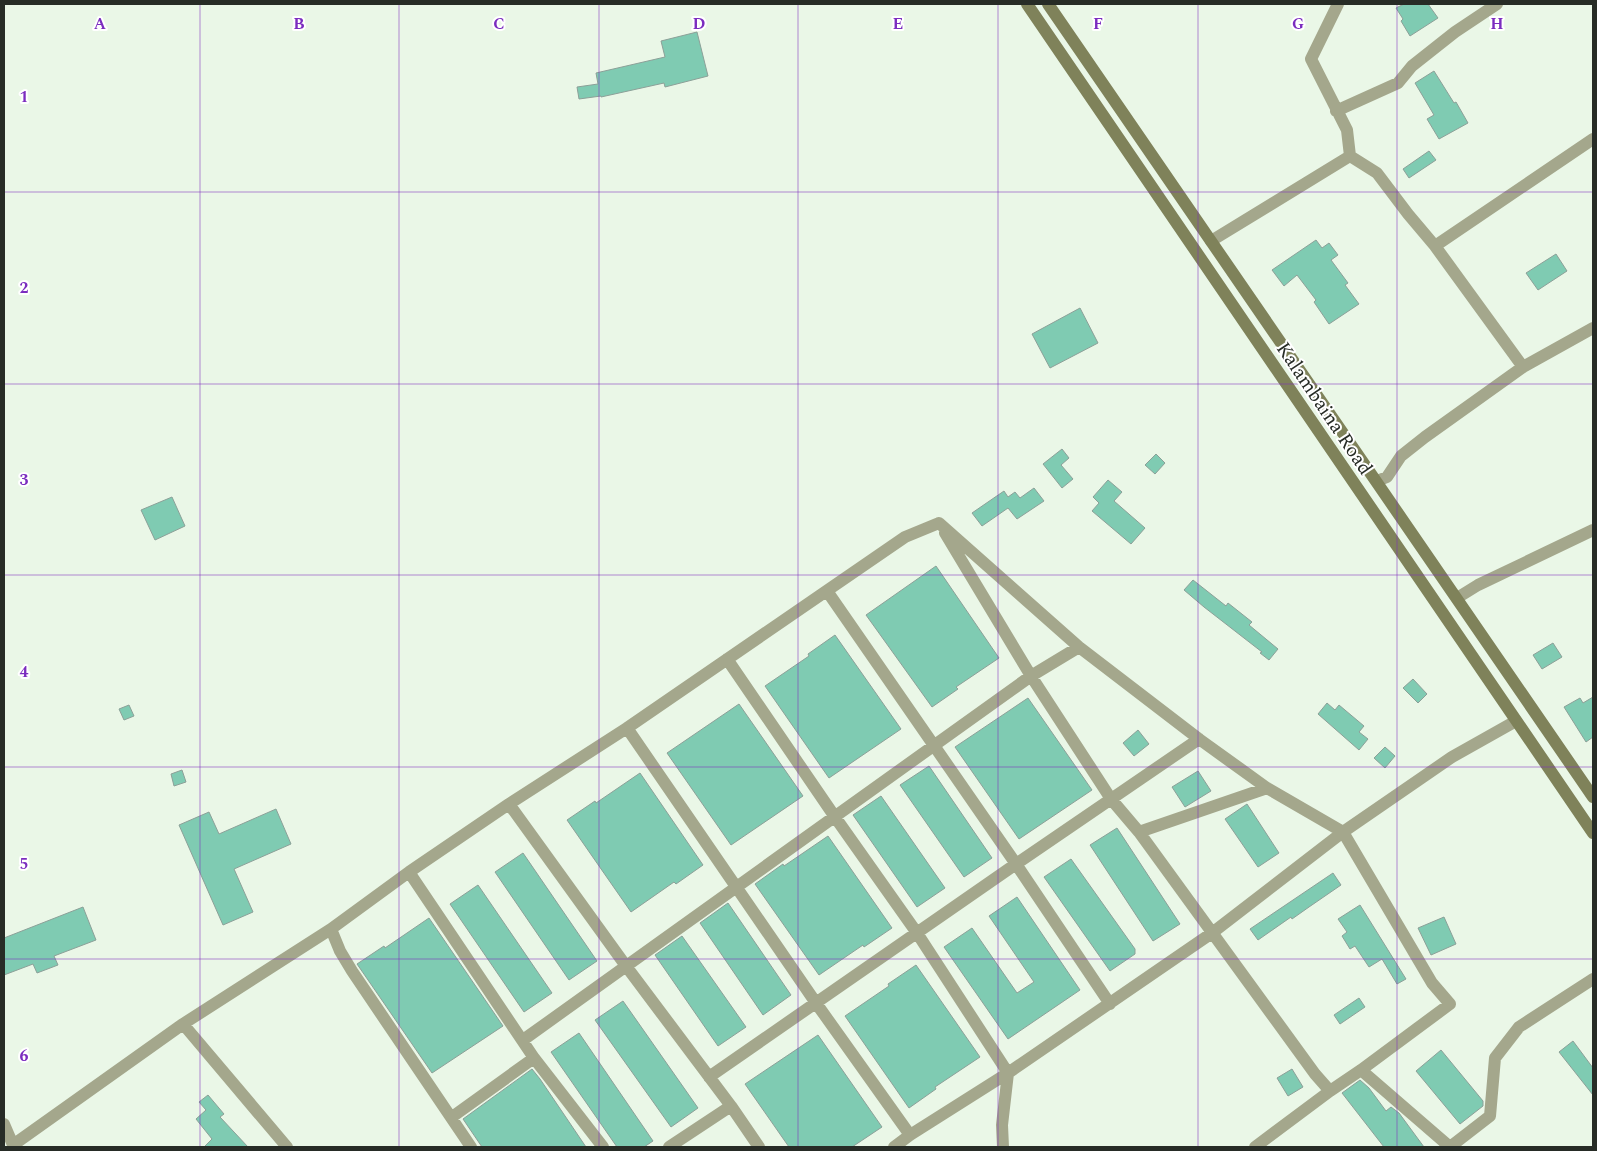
<svg xmlns="http://www.w3.org/2000/svg" width="1597" height="1151" font-family="Spectral,serif">
<rect width="100%" height="100%" fill="#eaf7e7"/>
<!-- building -->
<path fill="#7fcbb2" stroke="#8ca098" d="M1404,4H1428L1438,18L1410,36L1401,21L1403,19L1396,8Z
M697,32L708,76L665,87L664,83L601,97V96L579,99L577,87L598,84L596,73L665,57L661,41Z
M1434,71L1454,103L1456,102L1468,123L1439,139L1427,119L1434,115L1415,83Z
M1429,151L1436,160L1409,178L1403,169Z
M1316,240L1322,248L1329,243L1338,255L1331,260L1348,283L1345,285L1359,304L1329,324L1314,302L1316,300L1297,275L1284,286L1272,270Z
M1556,254L1567,271L1538,290L1526,273Z
M1080,308L1098,343L1050,368L1032,334Z
M1062,449L1069,458L1061,465L1073,479L1062,488L1043,464Z
M1156,454L1165,463L1155,474L1145,465Z
M1108,480L1122,492L1114,501L1145,528L1131,544L1092,511L1099,503L1093,497Z
M1034,488L1044,501L1017,519L1008,508L982,526L972,513L1004,491L1008,497L1015,492L1020,498Z
M172,497L185,526L155,540L141,510Z
M936,566L999,658L956,687L958,689L932,707L866,615Z
M1193,580L1226,606L1228,603L1252,622L1249,625L1278,649L1269,660L1260,653L1262,652L1204,607L1184,590Z
M835,635L901,729L829,778L765,686L809,656L808,654Z
M1553,643L1562,657L1542,669L1533,655Z
M1413,679L1427,694L1418,703L1403,688Z
M1593,697V737L1586,742L1564,707L1580,698L1583,703Z
M1028,698L1092,790L1019,839L955,747Z
M1327,703L1335,710L1339,705L1364,726L1359,732L1368,739L1359,750L1318,714Z
M739,704L803,796L731,845L667,753Z
M129,705L134,716L124,720L119,709Z
M1138,730L1149,744L1134,756L1123,743Z
M1385,747L1395,756L1385,768L1374,758Z
M929,766L992,858L964,877L900,785Z
M182,770L186,782L174,786L171,774Z
M1198,771L1211,791L1185,807L1172,787Z
M640,773L703,865L676,884L674,882L631,912L567,820L595,801L596,803Z
M881,796L945,888L917,907L853,815Z
M1247,804L1279,853L1258,867L1225,819Z
M276,809L291,844L234,869L253,912L223,925L179,825L209,812L219,834Z
M1117,828L1180,924L1153,941L1090,845Z
M828,836L892,928L864,947L863,945L819,975L755,884L783,864L784,866Z
M523,853L597,961L569,980L495,872Z
M1071,859L1135,949V954L1110,971L1044,877Z
M1333,873L1341,885L1309,907L1292,919L1291,917L1258,940L1250,929Z
M478,885L552,993L524,1012L450,904Z
M1017,897L1080,990L1008,1039L944,947L972,928L1017,993L1034,982L989,916Z
M728,903L791,995L763,1015L700,923Z
M1360,905L1406,979L1397,984L1382,959L1369,967L1355,946L1350,949L1342,936L1347,932L1338,919Z
M83,907L96,940L54,956L58,965L37,973L33,964L4,975V938Z
M1444,917L1456,944L1431,955L1418,928Z
M429,918L503,1026L432,1073L357,964L384,946L385,948Z
M682,936L746,1027L718,1046L655,955Z
M916,965L980,1057L935,1087L936,1089L909,1108L845,1016L889,986L888,984Z
M1359,998L1365,1007L1340,1024L1334,1015Z
M623,1001L698,1108L671,1127L595,1020Z
M579,1033L653,1141L644,1147H617L551,1052Z
M818,1035L882,1127L852,1147H789L745,1084Z
M1573,1041L1593,1068V1095L1559,1052Z
M1441,1050L1483,1101V1106L1460,1124L1416,1071Z
M532,1069L540,1079L586,1147H482L463,1119Z
M1292,1069L1303,1087L1288,1096L1277,1078Z
M1360,1080L1369,1088L1386,1111L1391,1107L1399,1113L1424,1147H1384L1342,1093Z
M208,1095L224,1114L220,1117L248,1147H204L212,1139L196,1119L206,1110L199,1102Z"/>
<g fill="none" stroke-linecap="round" stroke-linejoin="round">
<!-- street -->
<path stroke="#a4a78c" stroke-width="12" d="M1336,111L1398,83L1412,66L1455,32L1497,4
M1350,156L1377,173L1408,214L1435,246
M1211,241L1350,156L1347,130L1311,59L1338,4
M1523,367L1435,246L1593,139
M1377,481L1387,477L1401,456L1425,437L1523,367L1593,328
M939,523L1079,647L1199,739L1267,788L1343,832L1432,983L1450,1004L1361,1070L1330,1091
M945,533L1031,676L1111,799L1139,832L1315,1074L1330,1091L1255,1147
M827,591L1016,864L1110,1004
M1457,598L1478,585L1593,530
M727,659L835,817L917,933L1008,1073L1002,1125L1003,1147
M627,728L816,1003L910,1135
M509,804L626,966L731,1106L759,1147
M1139,832L1267,788
M409,872L534,1058L603,1147
M523,1040L1031,676L1079,647
M1361,1070L1450,1147
M709,1077L1016,864L1199,739
M452,1117L534,1058
M4,1124L13,1145L183,1024
M287,1147L183,1024L331,929
M471,1147L352,971L340,951L331,929L409,872L509,804L627,728L905,537L939,523
M669,1147L731,1106
M894,1147L910,1135L1008,1073L1212,933L1343,832L1452,757L1516,721
M1450,1147L1490,1116L1495,1058L1519,1027L1593,979"/>
<!-- secondary -->
<path stroke="#7f825a" stroke-width="12" d="M1027,4L1593,833
M1048,4L1593,797"/>
</g>
<!-- grid -->
<path fill="none" stroke="#7b2cbf" stroke-width="1" stroke-opacity="0.55" d="M200,4V1147M399,4V1147M599,4V1147M798,4V1147M998,4V1147M1198,4V1147M1397,4V1147M4,192H1593M4,384H1593M4,575H1593M4,767H1593M4,959H1593"/>
<g text-anchor="middle" stroke-width="4" stroke-linejoin="round" paint-order="stroke">
<!-- street labels -->
<g font-size="20" fill="#272c26" stroke="#fff">
<text transform="translate(1325 408) rotate(56)" y="7">Kalambaina Road</text>
</g>
</g>
<g font-size="16" text-anchor="middle" font-weight="bold" fill="#7b2cbf" stroke="#fff" stroke-width="4" stroke-linejoin="round" paint-order="stroke">
<text x="100" y="29">A</text>
<text x="299" y="29">B</text>
<text x="499" y="29">C</text>
<text x="699" y="29">D</text>
<text x="898" y="29">E</text>
<text x="1098" y="29">F</text>
<text x="1298" y="29">G</text>
<text x="1497" y="29">H</text>
<text x="24" y="102">1</text>
<text x="24" y="293">2</text>
<text x="24" y="485">3</text>
<text x="24" y="677">4</text>
<text x="24" y="869">5</text>
<text x="24" y="1061">6</text>
</g>
<!-- border -->
<rect width="1597" height="1151" fill="none" stroke="#272c26" stroke-width="10"/>
</svg>
